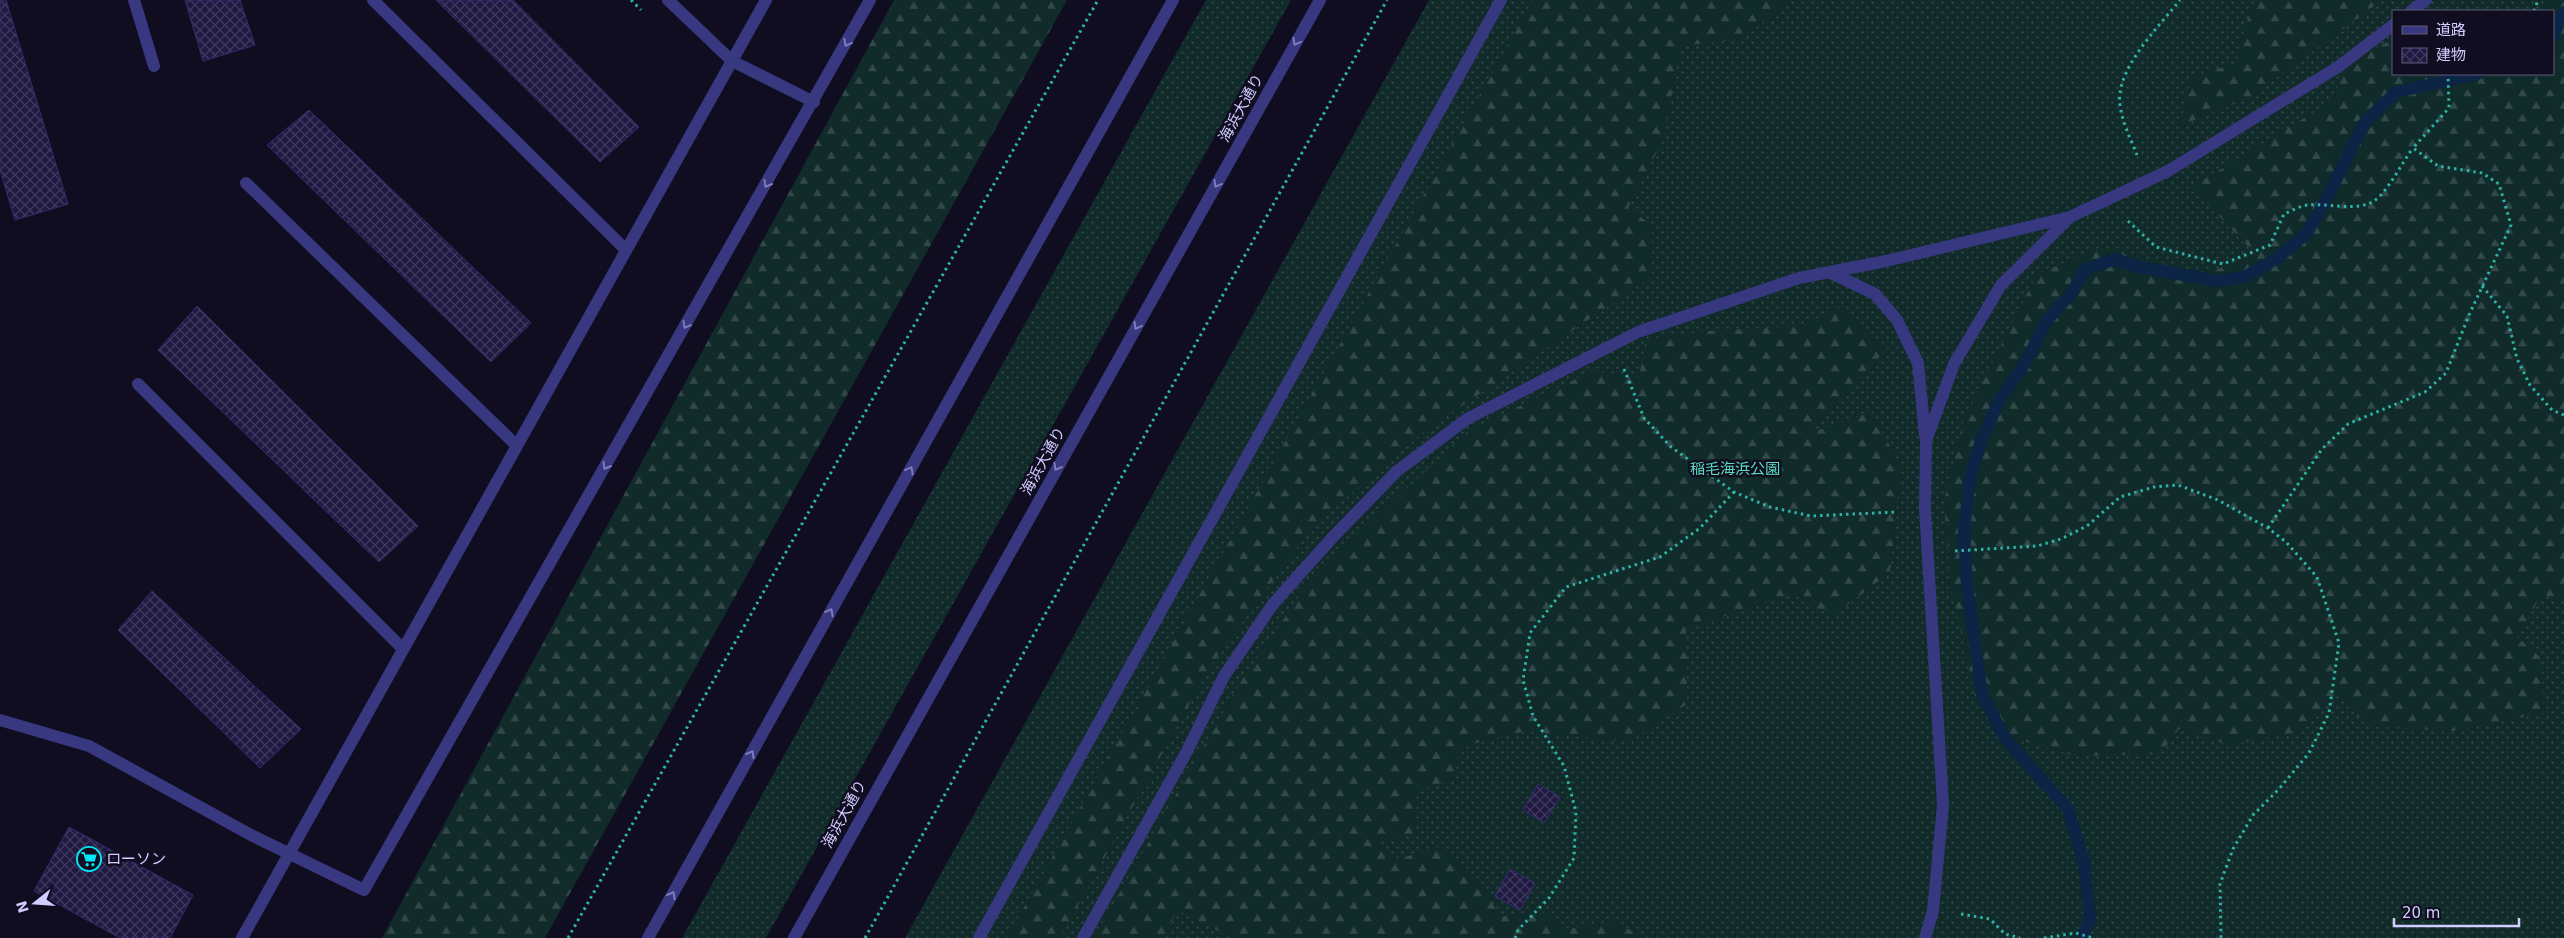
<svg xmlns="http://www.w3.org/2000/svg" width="2564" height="938" font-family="'DejaVu Sans','Noto Sans JP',sans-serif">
<defs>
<pattern id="grass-dots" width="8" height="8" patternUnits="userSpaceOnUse" patternTransform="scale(1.25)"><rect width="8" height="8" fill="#102b2a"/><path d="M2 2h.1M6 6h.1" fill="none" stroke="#32494a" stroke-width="1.8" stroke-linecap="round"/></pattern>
<pattern id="forest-firs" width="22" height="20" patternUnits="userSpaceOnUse" patternTransform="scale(1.25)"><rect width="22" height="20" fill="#102b2a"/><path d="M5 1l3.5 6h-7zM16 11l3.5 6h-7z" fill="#32494a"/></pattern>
<pattern id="building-cross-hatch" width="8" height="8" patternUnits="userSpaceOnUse" patternTransform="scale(1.25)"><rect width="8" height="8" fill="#201942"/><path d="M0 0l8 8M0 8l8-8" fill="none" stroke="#40395e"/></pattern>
</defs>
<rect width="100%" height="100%" fill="#100d21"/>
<!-- grass -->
<path fill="url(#grass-dots)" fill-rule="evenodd" d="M1206,0H1291L766,938H682Z
M1429,0H2564V938H905ZM2393,11H2553V74H2393Z"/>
<!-- forest -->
<path fill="url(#forest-firs)" d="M894,0H1067L545,938H382Z
M1533,0L1790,1L1742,39L1681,46L1663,140L1628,208L1653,226L1651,277L1425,431L1313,526L1211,665L1060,938H1007Z
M2258,0H2382L2249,98L2179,126L2192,78L2235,63L2251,8Z
M2550,0H2564V601L2542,594L2517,637L2541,658L2544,713L2452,731L2367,726L2338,695L2297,732L2228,745L2179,729L2160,754L2076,756L2009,737L1976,700L1951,587L1944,501L1963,422L2037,274L2100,248L2206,274L2255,254L2192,187L2335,99L2344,66L2393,39V74H2553V11H2538Z
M1837,307L1888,348L1801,436L1872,412L1901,467L1890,572L1833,616L1793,594L1686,629L1687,704L1628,742L1526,731L1460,747L1454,779L1417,791L1416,835L1375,843L1398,859L1438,847L1478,879L1501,917L1539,910L1568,929L1613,921L1645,938H1232L1177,910L1164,938H1094L1238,686L1316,572L1467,432L1592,371L1639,377L1646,340L1709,331L1804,326Z"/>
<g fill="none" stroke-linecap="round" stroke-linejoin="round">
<!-- stream -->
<path stroke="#0c2446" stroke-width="12" d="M2553,36L2564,12
M2083,938L2090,917L2084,863L2068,809L2005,738L1982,694L1967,585L1964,531L1970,478L1981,441L2001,397L2024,365L2048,319L2071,294L2085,269L2116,259L2135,266L2217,281L2244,277L2279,257L2307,233L2330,192L2364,123L2396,92L2477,74"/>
</g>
<!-- building -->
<path fill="url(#building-cross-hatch)" stroke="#362b6f" d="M0,0H6L68,204L15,220L0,170Z
M185,0H240L255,45L203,61Z
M436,0H513L639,127L600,162Z
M309,110L531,323L491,362L267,145Z
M197,306L418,526L379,562L158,350Z
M152,591L301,729L260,768L118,630Z
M1538,784L1560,797L1544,823L1523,810Z
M69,827L193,895L170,938H120L34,891Z
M1510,869L1535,883L1520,910L1495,896Z"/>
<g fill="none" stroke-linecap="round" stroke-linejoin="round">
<!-- path -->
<path stroke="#2db3a7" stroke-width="3" stroke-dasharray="2.5 4" stroke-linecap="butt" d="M631,0L641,10
M2534,11L2538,0
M2137,155C2130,137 2117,112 2120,93C2124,61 2160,25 2180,0
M2128,221L2156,247L2223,264L2270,245L2284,214C2292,211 2301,205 2309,205C2330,203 2355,212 2374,201C2387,193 2403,161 2413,148
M2482,286L2507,316L2517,359L2530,385L2552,410L2564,415
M1624,369L1644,418L1671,447L1734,492L1770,507L1811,516L1897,512
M2268,528L2322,449L2348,424L2425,392L2446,373L2469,315L2511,225L2499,184L2482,173L2438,166L2413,148L2449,108L2448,74
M1955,551L2037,546L2061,539L2087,526L2120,497L2154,487L2178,485L2218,500L2268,528L2286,542L2317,577L2339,643L2329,713L2309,753L2279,789L2253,815L2233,849L2220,884L2221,938
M1961,914L1990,919L2005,934L2020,938
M568,938L1098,0
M865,938L1387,0
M1515,938L1518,930L1549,898L1574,858L1576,812L1564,766L1533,716L1523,680L1530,633L1566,587L1660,557L1700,528L1734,492
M2044,938L2076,933L2093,938"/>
<!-- service -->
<path stroke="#383881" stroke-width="12" d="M134,0L154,66
M373,0L626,250
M668,0L732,61L814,102
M246,183L516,445
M138,384L403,649
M0,720L89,746L251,835L364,890L870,0
M242,938L766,0"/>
<!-- pedestrian -->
<path stroke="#383881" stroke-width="12" d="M2411,11L2426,0
M1829,272L1875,294L1897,320L1918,363L1925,436
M979,938L1501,0
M1083,938L1186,753L1224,676L1273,604L1332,538L1397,471L1467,419L1638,332L1799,278L1886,261L2070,217L2168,171L2338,67L2393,25
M1925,938L1933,911L1943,805L1925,509L1926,441L1954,364L2001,285L2070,217"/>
<!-- tertiary -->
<path stroke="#383881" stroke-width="12" d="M648,938L1173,0
M794,938L1320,0"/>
</g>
<!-- one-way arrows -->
<defs><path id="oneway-chevron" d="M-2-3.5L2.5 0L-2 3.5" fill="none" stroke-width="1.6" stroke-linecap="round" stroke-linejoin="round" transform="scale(1.25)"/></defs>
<g stroke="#7d7bba">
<use href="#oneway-chevron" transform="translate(1296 42) rotate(119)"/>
<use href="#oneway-chevron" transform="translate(847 43) rotate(119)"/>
<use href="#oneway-chevron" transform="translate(767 184) rotate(120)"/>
<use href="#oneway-chevron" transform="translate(1217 184) rotate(119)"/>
<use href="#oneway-chevron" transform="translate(686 325) rotate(120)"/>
<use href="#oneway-chevron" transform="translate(1137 326) rotate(119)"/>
<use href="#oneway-chevron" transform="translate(606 466) rotate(120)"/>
<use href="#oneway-chevron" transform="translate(1057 467) rotate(119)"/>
<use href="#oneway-chevron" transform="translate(910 470) rotate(-61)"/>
<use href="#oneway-chevron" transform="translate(830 612) rotate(-61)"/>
<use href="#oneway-chevron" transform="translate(751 754) rotate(-61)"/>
<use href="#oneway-chevron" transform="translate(672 895) rotate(-61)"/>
</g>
<!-- icons -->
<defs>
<symbol id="supermarket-ring" viewBox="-11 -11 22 22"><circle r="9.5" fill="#100d21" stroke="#00e7f8" stroke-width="1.5"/><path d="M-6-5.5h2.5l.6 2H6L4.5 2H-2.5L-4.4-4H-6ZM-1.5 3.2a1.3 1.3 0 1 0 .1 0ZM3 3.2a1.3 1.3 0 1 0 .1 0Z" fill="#00e7f8"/></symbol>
</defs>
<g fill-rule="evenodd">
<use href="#supermarket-ring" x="75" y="845" width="28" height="28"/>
</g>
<g text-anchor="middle" stroke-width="5" stroke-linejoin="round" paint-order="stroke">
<!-- street labels -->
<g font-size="15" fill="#d2cdff" stroke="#100d21">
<text transform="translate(1241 108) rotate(-61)" y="5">海浜大通り</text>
<text transform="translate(1043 461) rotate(-61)" y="5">海浜大通り</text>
<text transform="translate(844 814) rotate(-61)" y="5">海浜大通り</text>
</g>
<!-- park labels -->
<g font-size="15" fill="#59e0ba" stroke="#100d21">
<text x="1735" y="474">稲毛海浜公園</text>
</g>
<!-- poi labels -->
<g font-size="15" fill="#d2cdff" stroke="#100d21" text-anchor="start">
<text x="106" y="864">ローソン</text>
</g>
</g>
<!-- legend -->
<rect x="2392" y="10" width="162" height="65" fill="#100d21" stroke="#5e5a7a"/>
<rect x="2402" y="26" width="25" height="8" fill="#383881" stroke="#5e5a7a"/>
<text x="2436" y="35" font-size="15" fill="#d2cdff">道路</text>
<rect x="2402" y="48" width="25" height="15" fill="url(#building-cross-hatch)" stroke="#5e5a7a"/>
<text x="2436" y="60" font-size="15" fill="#d2cdff">建物</text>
<!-- north arrow -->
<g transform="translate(35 903) rotate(253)" stroke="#100d21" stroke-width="4" paint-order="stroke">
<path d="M0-4L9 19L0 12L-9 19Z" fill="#d2cdff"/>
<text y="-8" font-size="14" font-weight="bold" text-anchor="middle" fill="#d2cdff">N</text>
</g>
<!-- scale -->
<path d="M2394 918v8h125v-8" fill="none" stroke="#d2cdff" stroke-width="2.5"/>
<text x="2402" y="918" font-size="15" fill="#d2cdff" stroke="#100d21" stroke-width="4" paint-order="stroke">20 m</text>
</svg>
